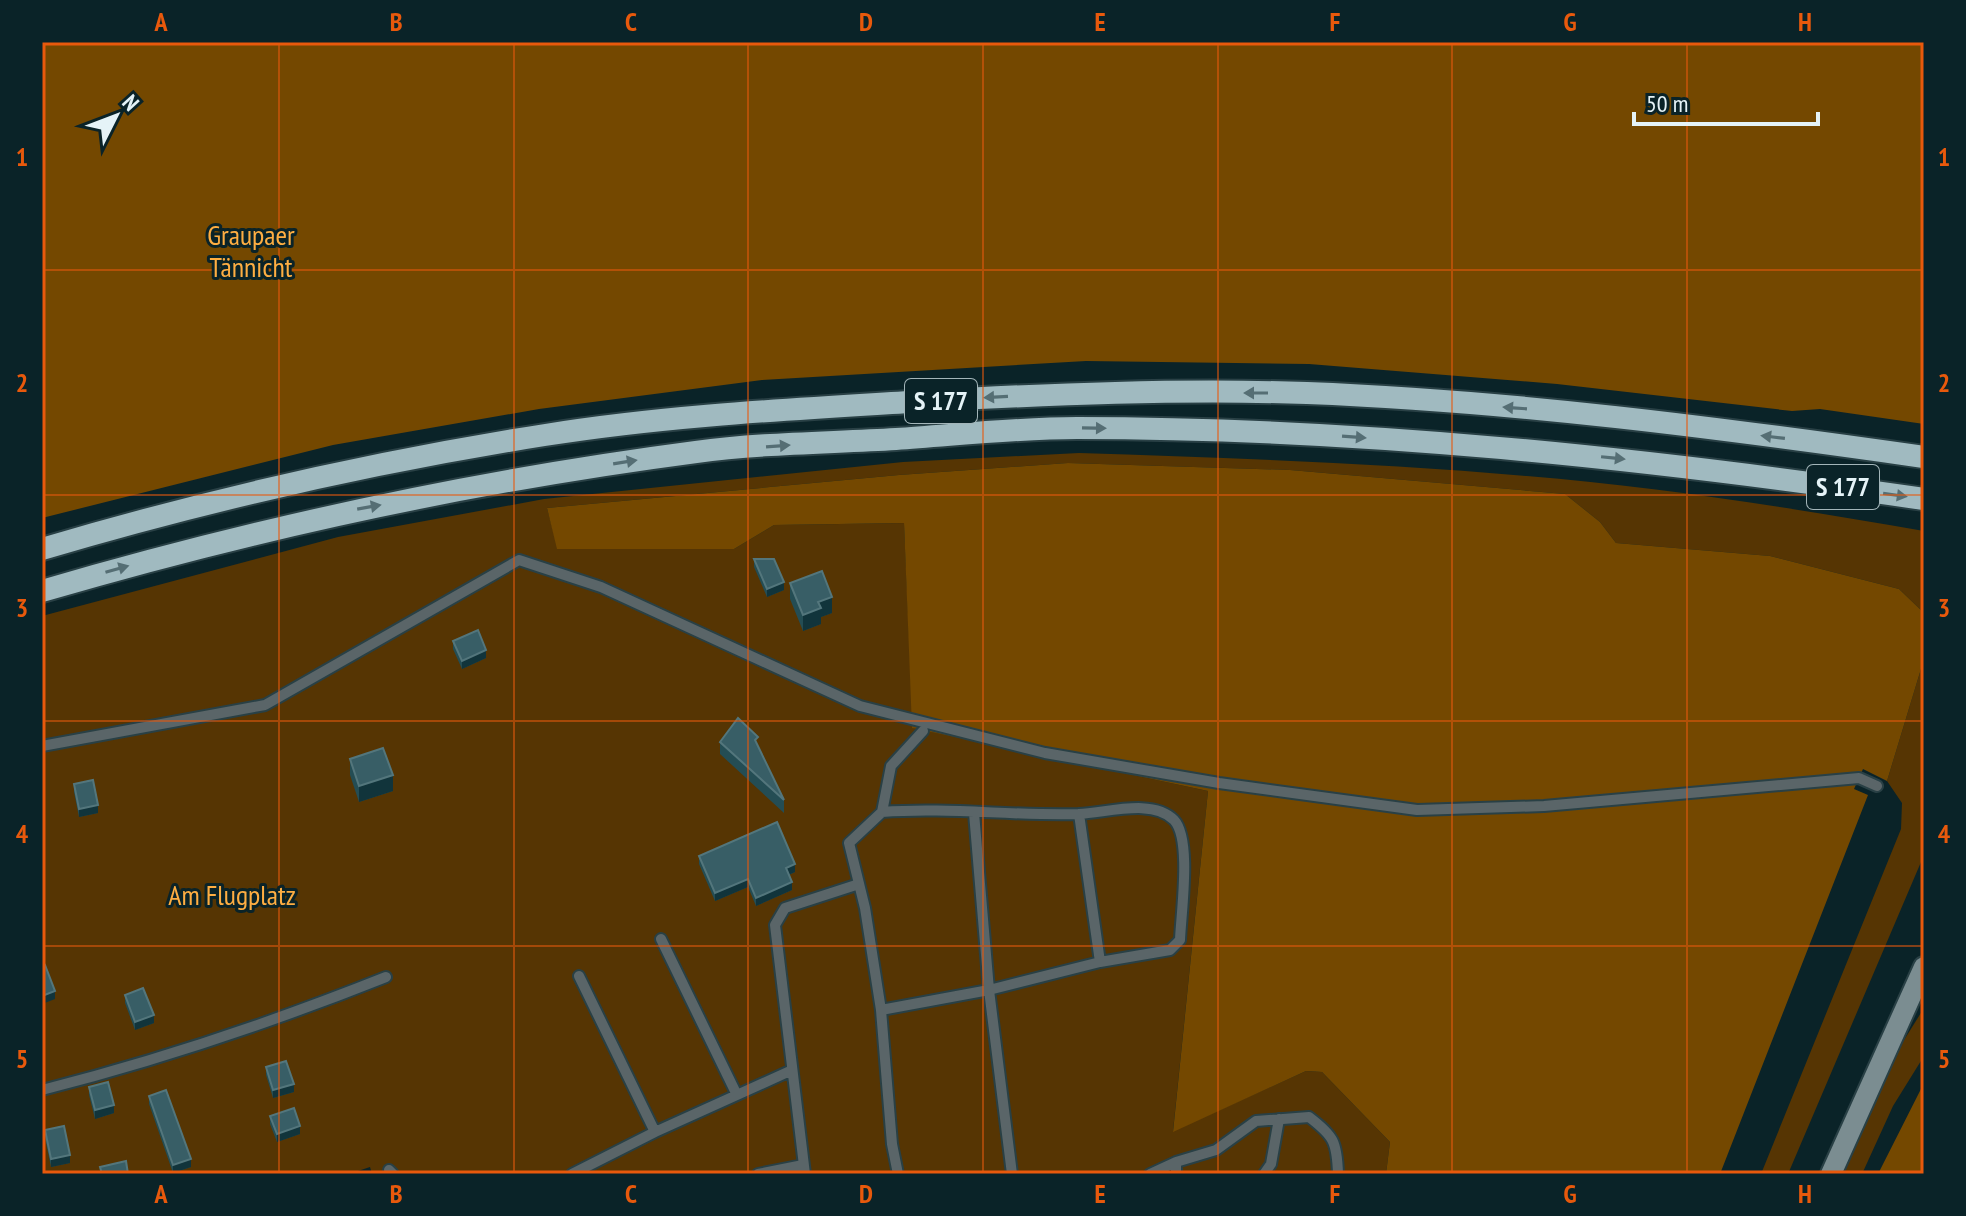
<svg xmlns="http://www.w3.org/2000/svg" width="1966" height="1216" font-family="'PT Sans Narrow',sans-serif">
<rect width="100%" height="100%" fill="#0a2328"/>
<!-- green -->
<path fill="#563503" d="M1079,453C1228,458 1378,463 1527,476C1660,487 1792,508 1924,531V613L1899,589L1770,556L1616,543L1600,522L1565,494L1290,470L1068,463L899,475L547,508L558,549H734L774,525L904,523L913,728L1208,791L1173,1131L1306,1071L1322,1072L1390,1142L1386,1174H372L370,1167L349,1174H42V616L338,537L544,499L903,462Z
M1924,659V855L1788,1174H1761L1901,829L1902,803L1887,781Z
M1924,1008V1056L1893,1106L1862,1174H1842L1899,1048Z"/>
<!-- forest -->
<path fill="#744800" d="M42,42H1924V424L1820,409L1792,411L1557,384L1309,364L1086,361L762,380L539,409L333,445L42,518Z
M1068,463L1290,470L1565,494L1600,522L1616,543L1770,556L1899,589L1924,613V659L1887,781L1863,769L1854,789L1868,795L1720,1174H1386L1390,1142L1322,1072L1306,1071L1173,1132L1208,791L912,728L904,523L774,525L734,549H557L547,508L899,475Z
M1924,1083V1174H1878Z"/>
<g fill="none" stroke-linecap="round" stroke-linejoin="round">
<defs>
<path id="service" d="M42,746L265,705L519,560L601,587L860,706L1045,753L1219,783L1417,810L1544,806L1859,778L1877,786
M882,812C947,807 1013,816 1079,814C1106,813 1153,798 1174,820C1192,839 1181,913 1180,940L1170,950L1100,962L989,990L974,813
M1079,814L1100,962
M661,939L736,1093
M579,976L655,1132L790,1071
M881,1010L865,908L849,843L882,812L891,766L923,731
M42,1090C160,1060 273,1022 386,977
M1176,1162L1216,1150L1256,1121L1309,1117C1334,1136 1337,1142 1338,1174
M389,1170L393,1174
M572,1174L655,1132
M758,1174L803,1165
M805,1174L775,925L785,908L859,884
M898,1174L892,1144L881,1010L989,990L1012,1174
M1150,1174L1176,1162V1174
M1264,1174L1271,1164L1279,1119"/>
<path id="secondary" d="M1831,1174L1924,967"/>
<path id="trunk" d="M42,549C207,500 374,462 545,435C670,415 798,409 925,401C1052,394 1179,389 1307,393C1513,401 1720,428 1924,457
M42,591C257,528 474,481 696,452C761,443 829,443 896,439C956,435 1017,428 1077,428C1361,428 1643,458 1924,499"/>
</defs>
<!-- service casing -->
<use href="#service" stroke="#294045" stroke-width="14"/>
<!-- secondary casing -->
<use href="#secondary" stroke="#294045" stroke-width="24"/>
<!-- trunk casing -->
<use href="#trunk" stroke="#294045" stroke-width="26"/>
<!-- service -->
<use href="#service" stroke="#5a6568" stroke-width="10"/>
<!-- secondary -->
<use href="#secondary" stroke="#7b8d91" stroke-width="20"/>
<!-- trunk -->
<use href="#trunk" stroke="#a0bac0" stroke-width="22"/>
</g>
<!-- wall -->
<path fill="#244d54" d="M754,559L784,590L767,597L754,567Z
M790,583L832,613L821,617V624L803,631L790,599Z
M453,641L486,658L462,669L453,649Z
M720,742L784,800V813L720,754Z
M350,759L393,791L359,802L350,775Z
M74,784L98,813L79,817L74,792Z
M699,856L795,872L789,875L792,890L756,906L748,887L715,901L699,864Z
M125,995L154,1023L135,1030L125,1003Z
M266,1067L294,1092L273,1098L266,1075Z
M89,1087L114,1113L95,1119L89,1095Z
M149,1096L191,1167L173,1173L149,1104Z
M270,1116L300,1134L277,1142L270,1124Z
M45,1130L70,1163L51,1167L45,1138Z"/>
<!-- shaded-wall -->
<path fill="#11343b" d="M784,582V590L767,597V589Z
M832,597V613L821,617V624L803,631V615L818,602Z
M486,650V658L462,669V661Z
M393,775V791L359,802V786Z
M98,805V813L79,817V809Z
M795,864V872L786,876V868Z
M748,879V887L715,901V893Z
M792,882V890L756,906V898Z
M55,991V999L42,1004V996Z
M154,1015V1023L135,1030V1022Z
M294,1084V1092L273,1098V1090Z
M114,1105V1113L95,1119V1110Z
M300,1126V1134L277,1142V1134Z
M70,1155V1163L51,1167V1159Z
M191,1159V1167L173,1173V1165Z"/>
<!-- building -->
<path fill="#385e66" stroke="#53767c" stroke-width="2" d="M754,559H774L784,582L767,589Z
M822,571L832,597L818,602L821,608L803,615L790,583Z
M478,630L486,650L462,661L453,641Z
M738,718L758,737L755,740L784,800L720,742Z
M383,748L393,775L359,786L350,759Z
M93,780L98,805L79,809L74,784Z
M777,822L795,864L786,868L792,882L756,898L748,879L715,893L699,856Z
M45,965L55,991L42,996V967Z
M143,988L154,1015L135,1022L125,995Z
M286,1061L294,1084L273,1090L266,1067Z
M108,1082L114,1105L95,1110L89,1087Z
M166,1090L191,1159L173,1165L149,1096Z
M294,1108L300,1126L277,1134L270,1116Z
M64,1126L70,1155L51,1159L45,1130Z
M126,1161L128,1174H102L100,1167Z"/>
<!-- one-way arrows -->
<defs><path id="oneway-solid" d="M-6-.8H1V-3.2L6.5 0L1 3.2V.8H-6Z" transform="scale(2)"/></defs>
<g fill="#556e74">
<use href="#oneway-solid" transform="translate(1256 393) rotate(-180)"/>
<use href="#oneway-solid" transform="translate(996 397) rotate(177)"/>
<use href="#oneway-solid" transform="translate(1515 408) rotate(-176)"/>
<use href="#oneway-solid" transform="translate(1094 428) rotate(1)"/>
<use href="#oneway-solid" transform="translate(1354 437) rotate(4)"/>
<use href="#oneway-solid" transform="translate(1773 437) rotate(-173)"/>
<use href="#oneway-solid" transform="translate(778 446) rotate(-4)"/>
<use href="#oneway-solid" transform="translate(1613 458) rotate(6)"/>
<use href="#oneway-solid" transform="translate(625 462) rotate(-9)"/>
<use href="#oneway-solid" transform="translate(1895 495) rotate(8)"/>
<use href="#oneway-solid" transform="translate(369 507) rotate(-10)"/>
<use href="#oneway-solid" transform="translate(117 569) rotate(-16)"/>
</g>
<!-- grid -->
<path fill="none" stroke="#e8590c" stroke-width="2" stroke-opacity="0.55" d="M279,42V1174M514,42V1174M748,42V1174M983,42V1174M1218,42V1174M1452,42V1174M1687,42V1174M42,270H1924M42,495H1924M42,721H1924M42,946H1924"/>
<g text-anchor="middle" stroke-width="6" stroke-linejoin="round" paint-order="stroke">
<!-- shield labels -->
<g fill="#0a2328" stroke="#a3b5b9" stroke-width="2">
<rect x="905" y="379" width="72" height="44" rx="6"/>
<rect x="1807" y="465" width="72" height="44" rx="6"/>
</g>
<g font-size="26" font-weight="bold" fill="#e5f3f7">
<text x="941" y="410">S 177</text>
<text x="1843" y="496">S 177</text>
</g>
<!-- park labels -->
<g font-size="28" fill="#feae42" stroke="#0a2328">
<text x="251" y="245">Graupaer<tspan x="251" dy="32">Tännicht</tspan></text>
<text x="232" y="905">Am Flugplatz</text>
</g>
</g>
<!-- border -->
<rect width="1966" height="1216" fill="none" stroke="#0a2328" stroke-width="88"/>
<!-- north arrow -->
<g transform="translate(116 116) rotate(48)" stroke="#0a2328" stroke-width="6" paint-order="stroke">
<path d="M0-6L14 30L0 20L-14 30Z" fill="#e5f3f7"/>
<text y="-12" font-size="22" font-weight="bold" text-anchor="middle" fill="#e5f3f7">N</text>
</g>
<!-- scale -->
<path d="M1634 112v12h184v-12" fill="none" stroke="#e5f3f7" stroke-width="4"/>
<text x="1646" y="112" font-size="24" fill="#e5f3f7" stroke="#0a2328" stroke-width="6" paint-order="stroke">50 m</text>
<rect x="44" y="44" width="1878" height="1128" fill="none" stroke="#e8590c" stroke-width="3"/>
<g font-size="26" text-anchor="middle" font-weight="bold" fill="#e8590c">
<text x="161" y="31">A</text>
<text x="396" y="31">B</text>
<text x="631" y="31">C</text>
<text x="866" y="31">D</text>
<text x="1100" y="31">E</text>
<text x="1335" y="31">F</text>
<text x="1570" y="31">G</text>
<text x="1805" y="31">H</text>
<text x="22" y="166">1</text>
<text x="1944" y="166">1</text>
<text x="22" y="392">2</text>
<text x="1944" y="392">2</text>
<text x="22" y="617">3</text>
<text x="1944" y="617">3</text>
<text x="22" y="843">4</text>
<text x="1944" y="843">4</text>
<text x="22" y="1068">5</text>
<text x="1944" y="1068">5</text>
<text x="161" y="1203">A</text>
<text x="396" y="1203">B</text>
<text x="631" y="1203">C</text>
<text x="866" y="1203">D</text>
<text x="1100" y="1203">E</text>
<text x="1335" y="1203">F</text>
<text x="1570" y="1203">G</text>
<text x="1805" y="1203">H</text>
</g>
</svg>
